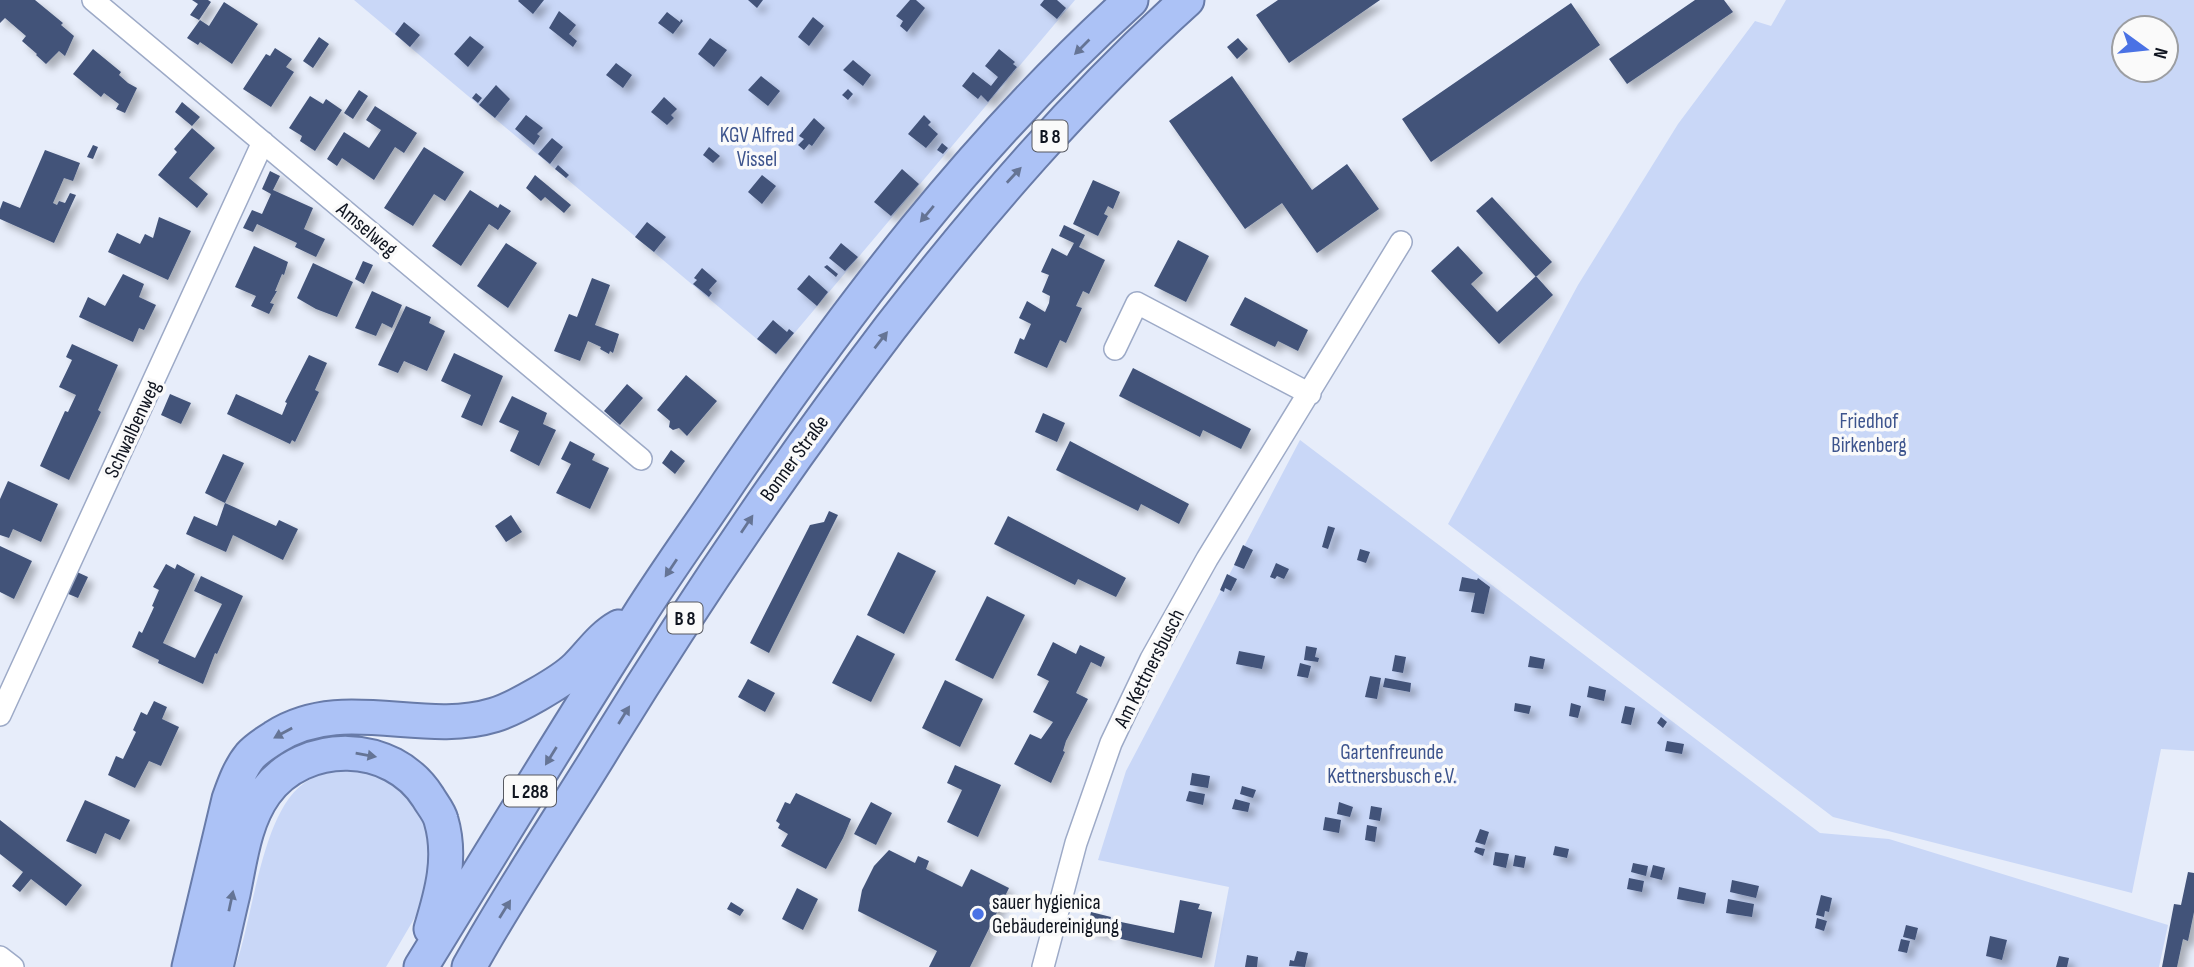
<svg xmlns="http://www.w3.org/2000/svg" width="2194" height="967" font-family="'Sofia Sans Condensed',sans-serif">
<defs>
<filter id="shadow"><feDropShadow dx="6" dy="6" stdDeviation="3.5" flood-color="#0004"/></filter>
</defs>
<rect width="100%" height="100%" fill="#e7edfa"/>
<!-- green -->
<path fill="#c9d7f7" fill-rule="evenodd" d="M354,0H1075L776,355Z
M1786,0H2194V751L2161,749L2132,893L1833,817L1448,524L1578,285L1678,124L1755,21L1771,26ZM2124,28H2166V70H2124Z
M1300,440L1820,833L1889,839L2168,925L2159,967H1214L1229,887L1098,860L1126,771Z
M334,770L360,771L385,777L408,794L433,833L432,888L386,967H235C254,918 261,806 309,780C316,776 326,773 334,770Z"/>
<!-- building -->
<path fill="#425379" filter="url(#shadow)" d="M0,0H35L63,23L61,25L74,36L65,56L59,51L46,64L36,55L37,54L22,41L26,36L5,18L0,23Z
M192,0H208L211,2L199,20L190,15L198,4Z
M519,0H544L533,14L518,1Z
M748,0H763L757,8Z
M910,0H916L925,8L907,32L900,26L903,21L896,16Z
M1044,0H1057L1066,8L1057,19L1040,5Z
M1278,0H1380L1289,63L1256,15Z
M1695,0H1724L1733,12L1627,84L1609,59Z
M224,2L258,24L232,64L200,42L198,45L187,38L200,20L209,26Z
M1571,3L1600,45L1431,162L1402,119Z
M559,11L576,25L569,34L577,41L573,47L549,28Z
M667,12L680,22L681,19L683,21L673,34L658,23Z
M813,17L824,26L809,46L798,37Z
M404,22L420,35L410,47L395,34Z
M470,36L484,47L468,67L454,54Z
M319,37L329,44L313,68L303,61Z
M710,38L727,50L714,67L698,54Z
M1238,38L1248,49L1237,59L1227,47Z
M275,48L292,59L286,67L294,72L271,107L243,89L266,54L270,56Z
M93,49L121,72L119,75L128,83L137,88L125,113L116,109L119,104L104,93L101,97L73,74Z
M999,49L1015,62L1013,64L1017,67L988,102L981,95L978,99L962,86L973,72L991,86L998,77L985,66Z
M853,60L871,75L863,86L843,70Z
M616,63L632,75L623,88L606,75Z
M761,76L780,91L768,106L748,90Z
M1232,76L1312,190L1347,164L1379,209L1317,253L1282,203L1245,229L1169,121Z
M496,85L510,99L495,118L479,105Z
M848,89L853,94L848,100L842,95Z
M359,90L368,96L353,119L344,113Z
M476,93L482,98L478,103L472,98Z
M310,96L323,104L326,99L342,110L315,151L300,141L302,136L289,128Z
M664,97L677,109L671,115L674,118L667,125L651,112Z
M182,102L200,117L192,126L175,112Z
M375,106L417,133L404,153L395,147L374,180L342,158L337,166L327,159L344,132L369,148L381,130L366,120Z
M526,115L543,128L537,134L540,136L534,145L515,129Z
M924,115L931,122L928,125L938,134L926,148L908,134Z
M814,118L825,128L812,146L809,144L804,150L798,145L804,139L799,136Z
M192,128L215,148L189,178L208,194L197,208L158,175L177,152L174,149Z
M552,138L563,147L550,164L538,154Z
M942,143L948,148L943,154L937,150Z
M93,145L98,147L93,159L87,157Z
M424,147L464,172L445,201L434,194L413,226L384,208Z
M709,147L720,156L713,163L703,155Z
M45,150L80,163L73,181L64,178L53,203L57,205L59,201L65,203L70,193L76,195L54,243L0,219V209L3,201L20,208Z
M558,165L569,175L566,178L555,169Z
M902,169L919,184L891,216L874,202Z
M270,171L280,176L273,190L313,208L304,229L325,239L316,257L295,247L297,243L257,224L253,232L243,228L252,210L262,214L271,194L262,189Z
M535,175L571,205L564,213L545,197L541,201L526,188Z
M762,175L776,186L762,204L748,192Z
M1093,180L1120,192L1113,209L1108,206L1104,214L1108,216L1098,236L1073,224Z
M470,190L498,208L500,204L511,211L498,230L489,224L461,266L432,246Z
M1492,197L1552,262L1536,277L1476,211Z
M159,217L191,231L168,280L108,252L117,233L140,244L145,234L153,238Z
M647,222L666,237L654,252L635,237Z
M1064,225L1085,235L1079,247L1105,260L1089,294L1083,291L1076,306L1082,308L1066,343L1060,340L1047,368L1014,353L1020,338L1024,340L1031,324L1019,318L1027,301L1045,312L1049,303L1050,296L1042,292L1049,275L1041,272L1052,248L1067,256L1074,243L1059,236Z
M1178,240L1209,256L1186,302L1154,286Z
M506,243L537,263L508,308L477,286Z
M841,243L858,257L845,271L829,258Z
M254,246L288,262L284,275L282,274L275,291H277L270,303L274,304L269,314L251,306L256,296L235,287Z
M1458,246L1483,273L1471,284L1497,312L1536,276L1553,295L1499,344L1431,271Z
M363,261L373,265L364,284L355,279Z
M313,263L353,282L337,317L316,309L297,298Z
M827,265L838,274L836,277L824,267Z
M702,268L717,281L709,290L712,293L709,297L693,284L697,280L694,278Z
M123,274L144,284L139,297L156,305L144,330L139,328L133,342L79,317L88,297L105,306Z
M809,275L828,292L817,306L797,289Z
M592,278L610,285L595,325L619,334L613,353L610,351L609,354L600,349L601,347L588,341L580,361L554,351L569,314L577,317Z
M372,291L402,305L392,328L382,323L376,336L355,328Z
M1245,297L1308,330L1298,351L1278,341L1275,347L1230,325Z
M406,306L431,317L429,323L445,331L427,371L404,361L398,373L378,365Z
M773,320L787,332L789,329L794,333L776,354L757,339Z
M72,344L118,365L98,410L101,412L69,480L40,466L65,411L68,412L76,395L59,387L72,360L66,357Z
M454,353L503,376L482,426L461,417L471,395L441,381Z
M309,355L327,363L315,390L319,392L295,442L292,440L290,444L227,414L236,394L282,415L287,403L285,402Z
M1133,368L1251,429L1241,449L1203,430L1200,437L1119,396Z
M686,375L717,401L687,436L679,428L673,430L669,427L670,421L657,410Z
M627,384L643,398L620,425L604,411Z
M170,394L191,403L181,424L161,415Z
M512,396L547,413L543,424L556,430L539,466L510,451L519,431L499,422Z
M1043,413L1065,423L1057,442L1035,432Z
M570,441L595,454L592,460L609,468L590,509L556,493L571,464L561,459Z
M1070,441L1189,504L1179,524L1141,504L1138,511L1056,470Z
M671,450L685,461L675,474L662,463Z
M223,454L244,463L225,503L205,493Z
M8,481L58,504L41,542L13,529L9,538L0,535V499Z
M225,503L276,526L279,520L298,529L283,560L233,535L226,552L186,534L194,516L217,526Z
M829,511L838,515L769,653L750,643L807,531L810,525L824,522Z
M511,515L522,532L506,542L495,526Z
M1008,516L1126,578L1116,597L1078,579L1075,585L994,544Z
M1328,526L1335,528L1328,549L1322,547Z
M1243,545L1253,550L1244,569L1234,565Z
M0,546L32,561L14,599L0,592Z
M1360,549L1370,552L1366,563L1357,560Z
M898,552L936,571L904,634L867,615Z
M1276,563L1289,569L1284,579L1277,576L1275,579L1270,577Z
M166,564L175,569L177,564L195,574L163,643L195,658L222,604L194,591L201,576L243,596L217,654L215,653L203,684L158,663L159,660L132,647L139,631L142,633L154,607L152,606L159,590L153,587Z
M77,572L88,577L78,598L66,593Z
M1227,574L1237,579L1231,591L1225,588L1224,592L1220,590Z
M1462,577L1477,580L1478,578L1490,587L1484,614L1471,612L1475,593L1459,591Z
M987,596L1025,615L993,679L955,660Z
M857,635L895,654L871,702L832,683Z
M1053,642L1076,654L1080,645L1105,657L1101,667L1091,662L1076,693L1088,699L1066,741L1063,751L1065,752L1051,783L1014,764L1030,734L1041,739L1053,722L1033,712L1049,681L1037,675Z
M1306,646L1317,648L1315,657L1319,658L1318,662L1304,660Z
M1239,651L1265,656L1262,669L1236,664Z
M1395,655L1406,657L1403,673L1392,671Z
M1530,656L1545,659L1543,669L1528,667Z
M1300,663L1311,666L1308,678L1297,676Z
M1370,676L1381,678L1377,699L1365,697Z
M1385,678L1411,683L1410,692L1383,687Z
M748,679L775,693L765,712L738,697Z
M945,680L983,699L960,747L922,728Z
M1589,686L1606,690L1604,701L1587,697Z
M154,701L167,707L162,719L179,727L161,766L149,761L135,788L108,775L116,756L123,759L136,732L133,730L141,712L147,715Z
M1515,703L1531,706L1529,714L1514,711Z
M1571,703L1581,706L1578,718L1569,716Z
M1625,706L1635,708L1631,725L1621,723Z
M1661,717L1667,722L1663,728L1657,723Z
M1667,741L1684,744L1682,754L1665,751Z
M955,765L1001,785L978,837L947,822L962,790L947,783Z
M1192,773L1210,776L1208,788L1190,785Z
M1242,786L1256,790L1253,798L1240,794Z
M1189,791L1205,794L1203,805L1186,801Z
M796,793L851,819L843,838L826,869L781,846L788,834L778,828L780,824L776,821L785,802L790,804Z
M1235,799L1250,803L1248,812L1232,809Z
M85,800L130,820L120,840L105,833L96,854L66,841Z
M871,802L892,813L876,845L854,834Z
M1339,802L1353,807L1350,817L1337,814Z
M1371,806L1382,808L1380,821L1369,819Z
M1325,817L1341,820L1339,833L1323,830Z
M0,820L82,885L66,906L31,879L20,892L12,886L23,872L0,854Z
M1367,825L1377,827L1375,842L1365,840Z
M1480,829L1489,832L1485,845L1475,842Z
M1555,846L1569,849L1567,858L1553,855Z
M1476,847L1485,849L1483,856L1474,852Z
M889,850L915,863L918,856L929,861L926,869L962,887L971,869L1009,888L970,967H929L937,951L858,911L862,890L874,866Z
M1495,852L1509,854L1506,868L1493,865Z
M1515,855L1526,857L1524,868L1513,866Z
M1633,863L1648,866L1646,876L1631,872Z
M1653,865L1665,868L1662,880L1650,877Z
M2188,872L2194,873V912L2188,941L2183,939L2177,967H2162L2174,904L2181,905Z
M1629,878L1644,881L1642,892L1627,889Z
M1732,880L1759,886L1756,898L1730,892Z
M1679,887L1706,893L1704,904L1677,899Z
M797,888L818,899L803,930L782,919Z
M1821,895L1832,898L1829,912L1825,911L1824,917L1816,915Z
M1728,899L1754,904L1752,917L1726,913Z
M1180,900L1200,904L1198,909L1212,912L1202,958L1117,938L1121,922L1174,933Z
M731,902L744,910L740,916L727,909Z
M1091,912L1111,917L1107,934L1087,929Z
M1817,918L1827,921L1824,931L1815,928Z
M1906,925L1918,928L1915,940L1903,937Z
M1990,936L2007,940L2002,960L1986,956Z
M1901,939L1910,941L1907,953L1898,951Z
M1297,951L1308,953L1305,967L1289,966L1290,960L1294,961Z
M1247,955L1258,957L1257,967H1245Z
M2059,956L2069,958L2067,967H2056Z"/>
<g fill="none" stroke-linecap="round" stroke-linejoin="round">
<defs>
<path id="minor" d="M93,0L641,459
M1115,349L1137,303L1310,394
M0,715L263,142
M0,957L13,967
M1043,967L1076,843L1111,743L1151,659L1207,559L1401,242"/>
<path id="trunk" d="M189,967L229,799C234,785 240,768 250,756C257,748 267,742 275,737C342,694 422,737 494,715C514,709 562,682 577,667C591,653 601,637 619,627
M216,967C222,943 227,919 233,894C240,861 244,822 265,793C304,739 392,740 428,797C432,804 439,812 441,820C452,857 442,893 431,929
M421,967C493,850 564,733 638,617C667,571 699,527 729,482C847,309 975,141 1131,0
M469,967C511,891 561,818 606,744C694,601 788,462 890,328C981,211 1077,99 1187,0"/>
</defs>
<!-- minor casing -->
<use href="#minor" stroke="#9daac7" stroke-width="24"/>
<!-- trunk casing -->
<use href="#trunk" stroke="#687ba9" stroke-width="37"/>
<!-- minor -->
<use href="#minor" stroke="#fff" stroke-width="21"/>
<!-- trunk -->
<use href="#trunk" stroke="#acc2f6" stroke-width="33"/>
</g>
<!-- one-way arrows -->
<defs><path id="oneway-solid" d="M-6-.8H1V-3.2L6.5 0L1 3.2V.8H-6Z" transform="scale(1.75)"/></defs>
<g fill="#657495">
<use href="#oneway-solid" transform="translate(1082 47) rotate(135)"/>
<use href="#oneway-solid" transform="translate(1014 175) rotate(-47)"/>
<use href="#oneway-solid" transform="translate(927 214) rotate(130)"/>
<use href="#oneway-solid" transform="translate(881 340) rotate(-52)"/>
<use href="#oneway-solid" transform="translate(747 524) rotate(-56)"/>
<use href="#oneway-solid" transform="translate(671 568) rotate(124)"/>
<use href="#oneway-solid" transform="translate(624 715) rotate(-58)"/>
<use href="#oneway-solid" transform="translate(283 733) rotate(151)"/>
<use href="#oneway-solid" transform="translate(366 755) rotate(10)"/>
<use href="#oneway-solid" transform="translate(551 756) rotate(122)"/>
<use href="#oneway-solid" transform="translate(231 901) rotate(-78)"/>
<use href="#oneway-solid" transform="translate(505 909) rotate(-58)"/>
</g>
<!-- markers -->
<circle fill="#4a72e5" stroke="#fafafa" stroke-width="2.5" cx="978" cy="914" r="7"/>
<g text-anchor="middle" stroke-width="7" stroke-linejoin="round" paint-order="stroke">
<!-- shield labels -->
<g fill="#fafafa" stroke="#565961" stroke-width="2">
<rect x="1032.5" y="120.5" width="35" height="31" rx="5"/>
<rect x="667.5" y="602.5" width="35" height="31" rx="5"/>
<rect x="504" y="775.5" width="52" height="31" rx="5"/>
</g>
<g font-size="19" font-weight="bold" fill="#0f141f">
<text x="1050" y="143">B 8</text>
<text x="685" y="625">B 8</text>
<text x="530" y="798">L 288</text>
</g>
<!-- park labels -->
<g font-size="21" fill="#3d548d" stroke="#fafafa">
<text x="757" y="142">KGV Alfred<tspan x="757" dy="24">Vissel</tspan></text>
<text x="1869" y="428">Friedhof<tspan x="1869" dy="24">Birkenberg</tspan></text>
<text x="1392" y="759">Gartenfreunde<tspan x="1392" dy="24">Kettnersbusch e.V.</tspan></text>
</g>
<!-- street labels -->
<g font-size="21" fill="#0f141f" stroke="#fafafa">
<text transform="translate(367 229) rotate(40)" y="7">Amselweg</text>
<text transform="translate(132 429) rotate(-65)" y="7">Schwalbenweg</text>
<text transform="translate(794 458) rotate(-54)" y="7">Bonner Straße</text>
<text transform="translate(1149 668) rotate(-63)" y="7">Am Kettnersbusch</text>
</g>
<!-- poi labels -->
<g font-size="21" fill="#0f141f" stroke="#fafafa" text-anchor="start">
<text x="992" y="909">sauer hygienica<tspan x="992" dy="24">Gebäudereinigung</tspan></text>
</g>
</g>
<!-- north arrow -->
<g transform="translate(2145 49) rotate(105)"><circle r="33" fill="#fafafa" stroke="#9c9ea2" stroke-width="2"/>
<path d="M0-5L12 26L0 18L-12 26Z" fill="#4a72e5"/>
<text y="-10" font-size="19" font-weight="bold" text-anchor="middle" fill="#0f141f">N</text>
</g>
</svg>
